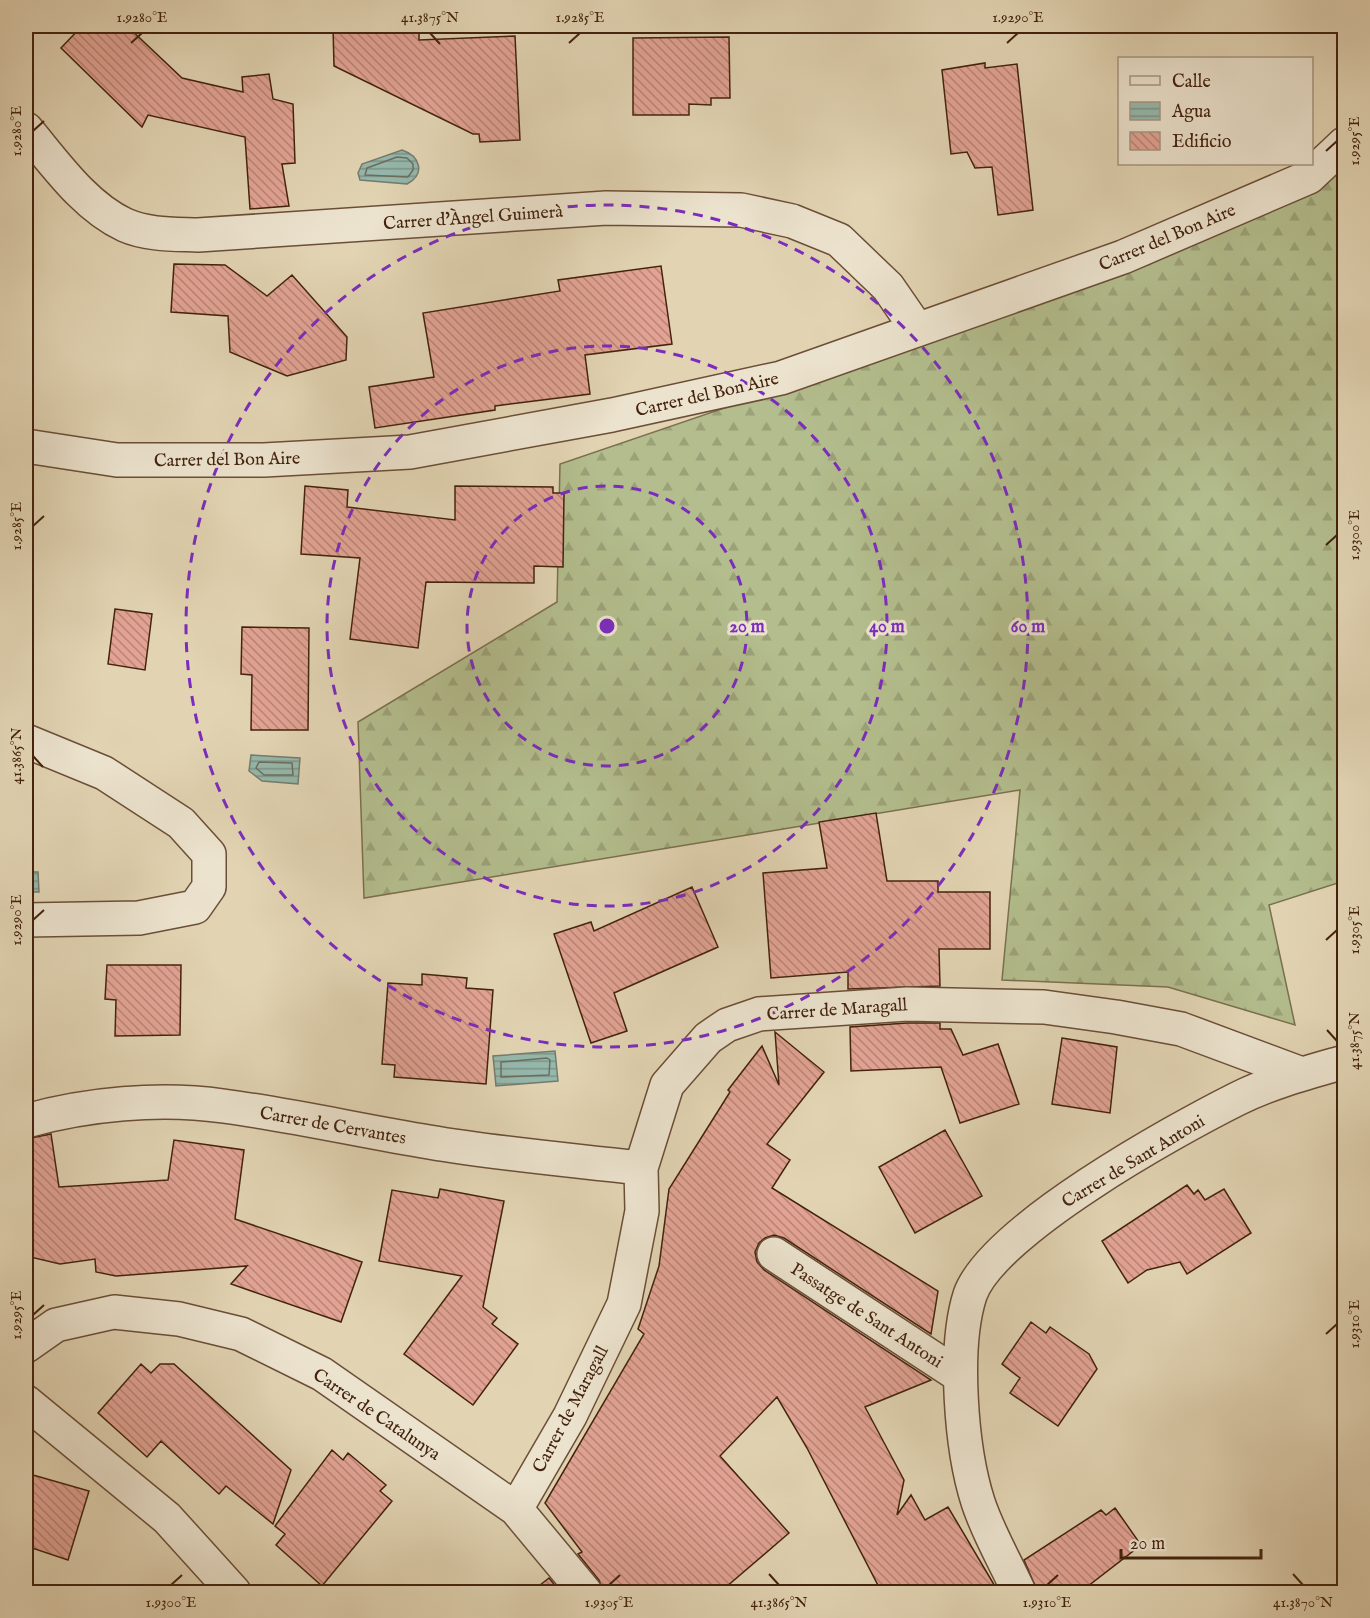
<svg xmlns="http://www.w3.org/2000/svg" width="1370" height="1618" font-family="'IM FELL English',serif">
<defs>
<pattern id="forest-firs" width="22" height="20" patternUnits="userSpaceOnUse" patternTransform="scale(1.5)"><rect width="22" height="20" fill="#b3bd8d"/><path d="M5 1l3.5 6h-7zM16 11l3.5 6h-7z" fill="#9ba278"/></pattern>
<pattern id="water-rules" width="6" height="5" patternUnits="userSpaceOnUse" patternTransform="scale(1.5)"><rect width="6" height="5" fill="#95b8ac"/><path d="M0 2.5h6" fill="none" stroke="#7b958a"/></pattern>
<pattern id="building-back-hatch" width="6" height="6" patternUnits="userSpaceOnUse" patternTransform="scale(1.5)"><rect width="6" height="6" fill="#e2a394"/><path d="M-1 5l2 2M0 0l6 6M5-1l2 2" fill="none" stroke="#b98477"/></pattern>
</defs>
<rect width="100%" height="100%" fill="#e2d4b3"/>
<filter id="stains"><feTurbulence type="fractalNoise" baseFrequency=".00333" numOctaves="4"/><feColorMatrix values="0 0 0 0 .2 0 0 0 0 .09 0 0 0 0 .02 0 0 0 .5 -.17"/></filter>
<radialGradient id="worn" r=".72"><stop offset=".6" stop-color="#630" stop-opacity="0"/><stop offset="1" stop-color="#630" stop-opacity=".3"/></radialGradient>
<!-- forest -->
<path fill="url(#forest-firs)" stroke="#7b704e" stroke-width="1.5" d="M1344,151V881L1269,905L1295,1025L1168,987L1002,980L1020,790L364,898L358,722L557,602L560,464L915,343Z"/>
<!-- water -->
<path fill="url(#water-rules)" stroke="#747c6d" stroke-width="1.5" d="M402,150C420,156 426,174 407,184L360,180L358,173L362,164Z
M251,755L300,758L298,784L262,781L249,771Z
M26,872H38L39,892H26Z
M555,1051L558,1081L496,1086L493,1056Z"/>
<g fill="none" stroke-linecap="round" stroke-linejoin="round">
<!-- shore -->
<path stroke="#6c6d5d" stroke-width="1.5" d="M397,157L407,158L413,164V170L408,177L365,175L367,168Z
M259,762L292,763L293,775H264L256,768Z
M547,1058L550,1060L549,1075L501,1077V1062Z"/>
</g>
<!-- building -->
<path fill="url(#building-back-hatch)" stroke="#43220e" stroke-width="1.5" d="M82,26H127L182,78L243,92L242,77L269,74L273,99L293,104L295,163L282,164L289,206L250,209L245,137L148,115L142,127L61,48Z
M333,26H379L380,32L419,31V40L515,36L520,140L480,142L479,134H473L334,66Z
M729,37L730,98H711V105L689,104V115H633V38Z
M985,63V68L1017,64L1033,210L998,215L992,167L975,168L967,152L951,154L942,70Z
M174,264L225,265L267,296L292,275L347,337L346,360L287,376L230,352L228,316L171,312Z
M661,266L672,344L585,355L590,394L495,406V410L375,428L369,387L434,377L423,313L560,291L558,280Z
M305,486L348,490L347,507L455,520V486L553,487V493H564L563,567L534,566V583L426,582L418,648L350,639L360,558L301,554Z
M115,609L152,614L145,670L108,664Z
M242,627L309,628L308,730H251L252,675L241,674Z
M876,813L887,881H938V892H990V949H939L940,986L848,989V972L771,978L763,873L827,868L819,822Z
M692,887L718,947L614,993L627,1031L591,1043L554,934L591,922L594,931Z
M107,965H181L180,1035L115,1036L116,1000L105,999Z
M422,974L467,978L466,988L493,990L486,1084L394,1077L395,1065L382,1064L388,983L422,985Z
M907,1023H940V1029H951L963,1055L998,1044L1019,1104L960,1123L941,1067L851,1071L850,1027Z
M775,1032L824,1072L767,1144L790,1160L772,1188L938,1291L931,1334L784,1238L774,1235L765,1238L759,1243L755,1252L757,1262L764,1270L931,1380L865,1407L904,1480L897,1515L911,1495L925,1520L948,1507L999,1593H882L807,1448L777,1397L720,1456L789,1533L719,1593H603L599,1580L578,1554L582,1552L545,1503L644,1334L638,1329L659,1266L669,1189L730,1092L728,1090L762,1046L779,1085Z
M1062,1038L1117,1047L1110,1113L1052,1104Z
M945,1130L982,1196L915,1233L879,1167Z
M51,1134L59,1187L168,1180L174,1140L244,1150L235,1219L362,1262L341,1322L231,1284L247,1266L116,1276L96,1272L95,1259L60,1264L26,1256V1139Z
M1187,1185L1194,1194L1198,1190L1205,1200L1224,1189L1251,1233L1187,1274L1180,1262L1147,1270L1128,1283L1102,1241Z
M440,1189L504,1201L483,1307L497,1318L492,1324L518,1344L473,1405L404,1354L462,1276L379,1261L392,1190L438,1198Z
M1031,1322L1046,1333L1050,1327L1089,1354L1097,1369L1058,1426L1010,1393L1020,1378L1002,1364Z
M141,1364L151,1373L160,1364H174L291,1470L273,1524L226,1486L219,1494L161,1441L147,1457L98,1413Z
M332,1450L343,1460L348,1453L386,1485L380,1491L392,1501L322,1586L276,1545L285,1534L275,1526Z
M26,1473L89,1491L68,1560L26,1546Z
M1115,1508L1141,1545L1079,1593H1038L1024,1560L1101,1510L1106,1515Z
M549,1578L561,1593H530Z"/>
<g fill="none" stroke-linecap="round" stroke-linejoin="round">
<defs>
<path id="street" d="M26,129C54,162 84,206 125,225C148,235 174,234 198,235L606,208L741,210L792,221L839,240L888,287L917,329
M26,446L117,460H264L410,452L612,415L781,378L1123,257L1309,177L1344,144
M26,741L104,773L181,823L209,854V887L195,907L139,918L26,920
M26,1121C86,1104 160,1097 223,1106C292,1115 361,1131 429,1142C499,1154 570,1160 641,1168
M774,1254L960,1376
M26,1346L56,1325L114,1312L179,1319L241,1334L322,1374L516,1509L585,1592
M26,1402L167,1518L234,1592
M516,1509L570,1416L624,1304L642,1211L641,1168L667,1085L708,1038L727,1025L759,1014L907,1004L1044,1007L1116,1017L1181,1029L1302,1074
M1019,1592C1006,1563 988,1533 978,1502C961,1449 953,1348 970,1295C992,1231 1175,1130 1237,1099C1271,1082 1309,1072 1344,1062"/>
</defs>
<!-- street casing -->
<use href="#street" stroke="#6b4e37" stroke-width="36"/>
<!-- street -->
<use href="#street" stroke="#ece3ce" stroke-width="33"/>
</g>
<!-- ticks -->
<path fill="none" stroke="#43220e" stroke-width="2" d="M430,33L440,44M131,43L142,33M569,43L580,33M1007,43L1018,33M33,131L44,121M1326,151L1337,141M33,526L44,516M1326,545L1337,535M33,756L43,767M33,920L44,910M1326,940L1337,930M1327,1030L1337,1041M33,1315L44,1305M1326,1334L1337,1324M769,1574L779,1585M1293,1574L1303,1585M171,1585L182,1575M609,1585L620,1575M1047,1585L1058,1575"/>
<!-- distance rings -->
<g fill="none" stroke="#7b2cbf" stroke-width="3" stroke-dasharray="10 8">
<circle cx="607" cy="626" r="140"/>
<circle cx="607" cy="626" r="280"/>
<circle cx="607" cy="626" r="421"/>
</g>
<g text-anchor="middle" stroke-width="6" stroke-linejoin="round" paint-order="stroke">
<!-- street labels -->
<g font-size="18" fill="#43220e" stroke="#ece3ce">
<text transform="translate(473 217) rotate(-4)" y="6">Carrer d'Àngel Guimerà</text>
<text transform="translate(1167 237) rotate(-23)" y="6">Carrer del Bon Aire</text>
<text transform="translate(707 394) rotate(-13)" y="6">Carrer del Bon Aire</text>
<text transform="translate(227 459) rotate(-1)" y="6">Carrer del Bon Aire</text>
<text transform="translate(837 1009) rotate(-4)" y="6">Carrer de Maragall</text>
<text transform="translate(333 1125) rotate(10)" y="6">Carrer de Cervantes</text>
<text transform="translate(1133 1161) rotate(-31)" y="6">Carrer de Sant Antoni</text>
<text transform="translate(867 1315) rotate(33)" y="6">Passatge de Sant Antoni</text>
<text transform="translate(570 1409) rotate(-62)" y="6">Carrer de Maragall</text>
<text transform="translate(377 1414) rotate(34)" y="6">Carrer de Catalunya</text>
</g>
</g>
<circle cx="607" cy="626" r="9" fill="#7b2cbf" stroke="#ece3ce" stroke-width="3"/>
<g font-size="18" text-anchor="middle" font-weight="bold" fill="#7b2cbf" stroke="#ece3ce" stroke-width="6" stroke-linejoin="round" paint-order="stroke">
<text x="747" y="632">20 m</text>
<text x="887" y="632">40 m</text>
<text x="1028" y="632">60 m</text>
</g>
<!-- margin -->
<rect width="1370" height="1618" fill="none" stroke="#e2d4b3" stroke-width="66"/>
<!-- legend -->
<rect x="1118" y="57" width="195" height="108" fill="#ece3ce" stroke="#a89681" stroke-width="1.5"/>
<rect x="1130" y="76" width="30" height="9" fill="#ece3ce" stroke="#a89681" stroke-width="1.5"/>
<text x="1172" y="87" font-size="18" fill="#43220e">Calle</text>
<rect x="1130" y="102" width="30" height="18" fill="url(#water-rules)" stroke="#a89681" stroke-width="1.5"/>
<text x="1172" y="117" font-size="18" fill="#43220e">Agua</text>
<rect x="1130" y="132" width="30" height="18" fill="url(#building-back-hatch)" stroke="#a89681" stroke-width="1.5"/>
<text x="1172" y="147" font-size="18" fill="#43220e">Edificio</text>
<!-- scale -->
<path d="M1121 1549v9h140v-9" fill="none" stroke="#43220e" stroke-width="3"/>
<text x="1130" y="1549" font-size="18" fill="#43220e" stroke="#ece3ce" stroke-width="4.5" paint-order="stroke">20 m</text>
<rect x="33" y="33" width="1304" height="1552" fill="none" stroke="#43220e" stroke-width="2"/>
<g font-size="15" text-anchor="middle" fill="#43220e">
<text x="142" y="22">1.9280°E</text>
<text x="430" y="22">41.3875°N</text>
<text x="580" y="22">1.9285°E</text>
<text x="1018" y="22">1.9290°E</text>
<text transform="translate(16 131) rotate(-90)" y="5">1.9280°E</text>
<text transform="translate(1354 141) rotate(-90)" y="5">1.9295°E</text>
<text transform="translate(16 526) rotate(-90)" y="5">1.9285°E</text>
<text transform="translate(1354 535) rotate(-90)" y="5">1.9300°E</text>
<text transform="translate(16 756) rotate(-90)" y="5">41.3865°N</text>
<text transform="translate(16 920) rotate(-90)" y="5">1.9290°E</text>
<text transform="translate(1354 930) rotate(-90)" y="5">1.9305°E</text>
<text transform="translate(1354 1041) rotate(-90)" y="5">41.3875°N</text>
<text transform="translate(16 1315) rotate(-90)" y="5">1.9295°E</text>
<text transform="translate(1354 1324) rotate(-90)" y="5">1.9310°E</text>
<text x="171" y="1607">1.9300°E</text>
<text x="609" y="1607">1.9305°E</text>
<text x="779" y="1607">41.3865°N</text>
<text x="1047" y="1607">1.9310°E</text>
<text x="1303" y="1607">41.3870°N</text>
</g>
<rect width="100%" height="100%" filter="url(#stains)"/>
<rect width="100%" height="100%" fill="url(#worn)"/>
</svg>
